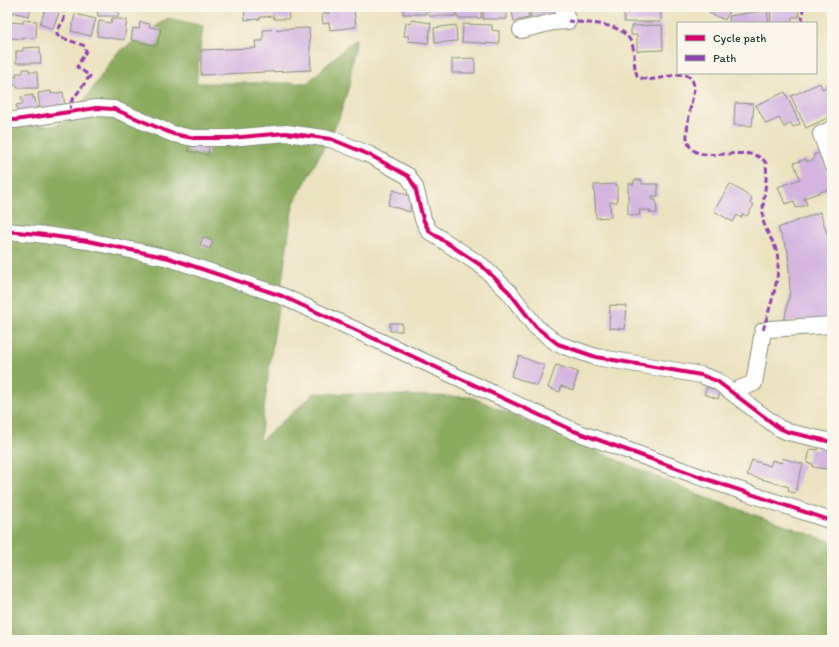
<svg xmlns="http://www.w3.org/2000/svg" width="839" height="647" font-family="Itim,sans-serif">
<rect width="100%" height="100%" fill="#fbf7ec"/>
<filter id="ink" filterUnits="userSpaceOnUse"><feTurbulence type="fractalNoise" baseFrequency=".025" numOctaves="2"/><feDisplacementMap in="SourceGraphic" scale="8" xChannelSelector="R" yChannelSelector="G"/><feConvolveMatrix kernelMatrix="1 2 1 2 8 2 1 2 1" color-interpolation-filters="sRGB"/></filter>
<filter id="wash" filterUnits="userSpaceOnUse"><feTurbulence type="fractalNoise" baseFrequency=".012" numOctaves="4" result="noise"/><feDisplacementMap in="SourceGraphic" scale="16" xChannelSelector="R" yChannelSelector="G"/><feGaussianBlur stdDeviation="0.9" result="paint"/><feColorMatrix in="noise" values="0 0 0 0 0 0 0 0 0 0 0 0 0 0 0 0 0 1.4 0 .05"/><feComposite in="paint" operator="in"/></filter>
<g filter="url(#wash)">
<rect width="100%" height="100%" fill="#ebe2c0"/>
<!-- forest -->
<path fill="#8bab5f" stroke="#55744a" d="M168,18L203,26L196,83H307L355,39L349,86L338,121L293,205L269,370L260,441L315,393L471,397L701,496L832,542V640H7V124L54,126L72,119L116,54Z"/>
<g id="blocks">
<!-- building -->
<path fill="#d3b5e0" d="M7,7H31L29,16L7,11Z
M46,7H58L59,13L53,29L40,24Z
M97,7H118L119,16H98Z
M244,7H288L289,19H274V16L260,17V19L245,20Z
M329,7H338V11L354,9L356,27L330,30L329,23L323,24L322,14L329,13Z
M403,7H426V14H403Z
M429,7H455V16H429Z
M457,7H481V18H457Z
M483,7H507V19H483Z
M511,7H527L529,18L514,21Z
M529,7H554L555,15L531,18Z
M624,7H661V22H624Z
M712,7H731L725,20L709,13Z
M770,7H798L799,17H792V22L771,23Z
M767,10L769,23H730L729,16Z
M75,14L96,19L91,36L71,31Z
M112,18L127,20L124,40L97,36L99,21L111,23Z
M23,20L37,21L36,38L25,37V39L7,38V22L23,23Z
M411,20L431,23L428,43L408,41L409,36H404L406,23L411,24Z
M140,22L150,24L149,27L161,29L157,46L131,40L133,28L139,29Z
M463,24L492,25V30L499,31V44L462,42Z
M456,25L457,41L435,43L434,28Z
M662,25L663,50L637,51V35H631V26Z
M309,28L311,70L201,75V50L256,48L255,41H263V30Z
M40,47L41,63H16V51H23V48Z
M475,58V73H452V59Z
M23,69H29V72H37L38,88H17V85H11V77H17L16,73H23Z
M820,83L822,89L832,84V111L830,112L832,116L806,128L791,96Z
M51,91V94L63,92L65,107L40,110L38,93Z
M785,92L800,124L793,127L791,123L784,127L779,118L766,124L756,105Z
M33,95V98H35L37,111L18,114L16,105L23,104L21,97Z
M735,103L754,104L752,126L734,125Z
M189,142L209,145L208,155L188,151Z
M821,152L832,183V188L804,198L807,205L796,208L794,201L785,204L778,187L800,179L794,163L806,159L807,162L814,159L813,155Z
M634,180H642V184H658V196H652V200H656L657,213H650V210H639L640,215H628V184H634Z
M617,184V202H610L611,217L596,218L594,185Z
M730,184L752,198L750,203L754,205L747,216L743,214L741,218L737,215L733,222L714,211Z
M393,190L410,196V212L388,205Z
M820,212L832,249V319L784,322L790,291L788,251L778,228Z
M203,237L213,241L210,249L200,245Z
M610,305L627,306L625,329L609,328Z
M390,323H402V331H390Z
M519,356L545,366L537,386L511,376Z
M556,365L578,372L573,390L561,386L560,392L548,388Z
M707,387L720,392L718,399L704,394Z
M819,445L830,447L829,452L832,453L830,467L827,466L826,469L813,467V464L807,463L810,449L818,450Z
M782,458L803,464L795,493L788,491L789,487L747,475L752,460L770,466L772,460L781,463Z"/>
</g>
</g>
<g filter="url(#ink)">
<use href="#blocks" fill-opacity="0" stroke="#85907a" stroke-width="1"/>
<g fill="none" stroke-linecap="round" stroke-linejoin="round">
<defs>
<path id="minor" d="M521,30L553,22L568,21L562,7
M7,120H15L96,108L114,109L173,134L193,138H230L286,133L331,139L370,155L408,176L415,187L423,219L429,231L482,266L509,292L536,327L558,344L596,357L701,375L717,381L779,428L788,432L832,442
M832,129L821,134L832,164
M7,231L37,234L88,241L169,258L282,296L574,431L709,480L832,521
M732,392L754,383L763,331L769,329L832,325"/>
</defs>
<!-- minor casing -->
<use href="#minor" stroke="#85907a" stroke-width="18"/>
<!-- minor -->
<use href="#minor" stroke="#fff" stroke-width="16"/>
<!-- quiet -->
<path stroke="#8e44ad" stroke-width="3" stroke-dasharray="6 3" stroke-linecap="butt" d="M64,7V20L57,31V35L60,37L85,46L86,51L77,67L90,76L71,102L70,112
M568,21C589,24 623,21 632,44C636,54 632,66 638,77C643,79 649,80 654,79C668,78 694,65 694,89C692,100 686,128 687,138C691,172 750,139 766,163C768,181 762,200 763,218C764,231 774,240 777,253C782,276 769,308 763,331
M802,22L803,7"/>
<defs>
<path id="cycleway" d="M7,120H15L96,108L114,109L173,134L193,138H230L286,133L331,139L370,155L408,176L415,187L423,219L429,231L482,266L509,292L536,327L558,344L596,357L701,375L717,381L779,428L788,432L832,442
M7,231L37,234L88,241L169,258L282,296L574,431L709,480L832,521"/>
</defs>
<!-- cycleway casing -->
<use href="#cycleway" stroke="#fbf7ec" stroke-width="6"/>
<!-- cycleway -->
<use href="#cycleway" stroke="#d6006c" stroke-width="4"/>
</g>
</g>
<!-- margin -->
<rect width="839" height="647" fill="none" stroke="#fbf7ec" stroke-width="24"/>
<!-- legend -->
<rect x="677" y="22" width="140" height="52" fill="#fbf7ec" stroke="#a3ada2"/>
<rect x="685" y="35" width="20" height="6" fill="#d6006c" stroke="#a3ada2"/>
<text x="713" y="42" font-size="12" fill="#1f3d34">Cycle path</text>
<rect x="685" y="55" width="20" height="6" fill="#8e44ad" stroke="#a3ada2"/>
<text x="713" y="62" font-size="12" fill="#1f3d34">Path</text>
</svg>
